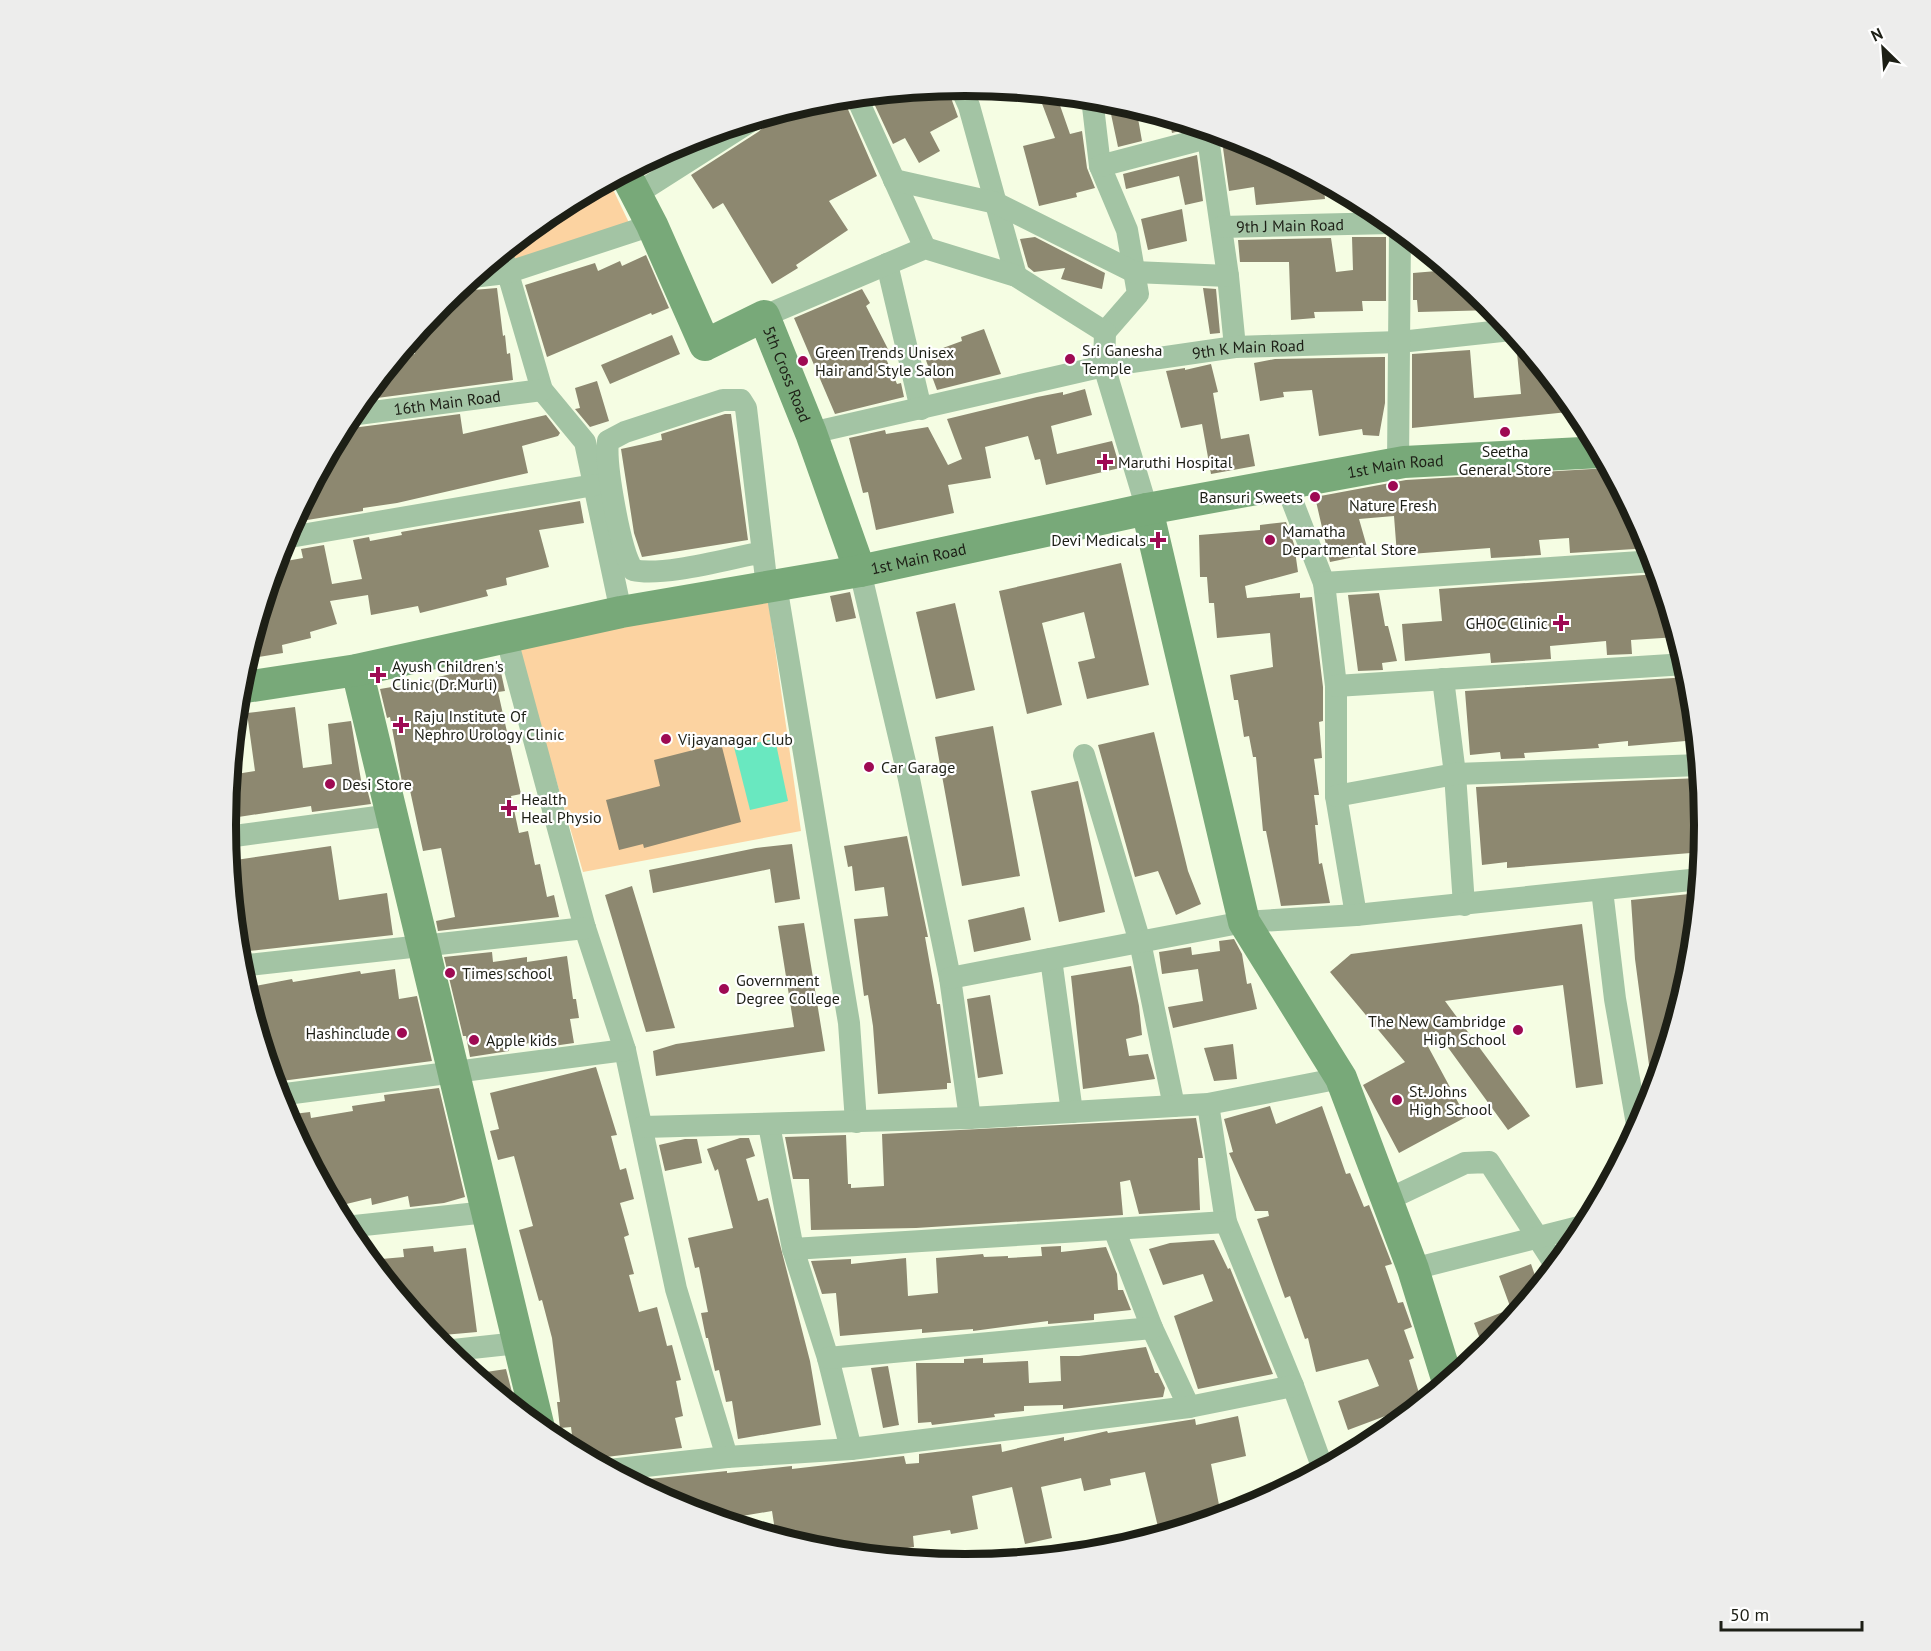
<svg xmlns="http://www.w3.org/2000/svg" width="1931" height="1651" font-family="'PT Sans',sans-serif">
<rect width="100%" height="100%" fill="#f5fde3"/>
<!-- green -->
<path fill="#fcd3a1" d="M609,181L632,229L511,263L508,248L555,210Z
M768,599L801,831L583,872L517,646Z"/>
<!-- water -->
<path fill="#69e8c0" d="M775,739L788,801L750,810L734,747Z"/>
<!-- building -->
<path fill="#8d8870" d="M947,87L958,117L930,132L940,151L919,163L905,138L893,144L870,95Z
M1038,93L1056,94L1070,134L1082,131L1087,168L1095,188L1076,193L1077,197L1039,206L1023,146L1055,138Z
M843,98L877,176L829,201L848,230L796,265L798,268L772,284L723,203L713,209L691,175L758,132L783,111L821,100Z
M1108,100L1136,107L1142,141L1118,147Z
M1169,118L1182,122L1198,126L1172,133Z
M1235,138L1249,142L1323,181L1325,199L1256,205L1254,187L1229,191L1223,148L1231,144Z
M1197,155L1203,201L1185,205L1179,176L1126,189L1123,174Z
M1182,209L1187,241L1148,250L1141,219Z
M1035,237L1105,273L1102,289L1061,279L1065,268L1034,272L1028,267L1020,239Z
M1352,237H1386V301H1362L1363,311L1314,312L1315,318L1291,320L1289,262H1240L1238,240L1331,238L1336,272L1353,270Z
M646,255L669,308L652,315L651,313L547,357L525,285L595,263L598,271L620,261L622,266Z
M1437,271V274L1452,272L1495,310L1418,312L1417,300H1413V273Z
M462,286L473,290L497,288L503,336L505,335L507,354L510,353L513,380L362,400L398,356L415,354L413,338L442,302Z
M1203,288L1216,289L1220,333L1210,334Z
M862,289L870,303L866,306L889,351L884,354L897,384L901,383L904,397L835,414L794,318Z
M984,329L1001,374L937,390L924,355L962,341L961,337Z
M672,335L680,354L610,384L601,365Z
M1520,340L1578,411L1412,428V354L1470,350L1474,398L1521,394L1516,342Z
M1383,357H1385V403L1379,436L1363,435L1362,429L1319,436L1312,390L1283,392L1284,397L1260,401L1254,363L1275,359Z
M1211,364L1218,392L1213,393L1221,439L1249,434L1255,466L1211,474L1202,424L1181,428L1166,371L1185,368V370Z
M597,381L609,421L590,427L575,409L580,408L575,388Z
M1085,389L1092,415L1051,426L1057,454L1112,441L1120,468L1046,485L1040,459L1035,460L1028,436L985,447L991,478L948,485L954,513L876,530L868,492L863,493L849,438L885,430L886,434L928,427L948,465L962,459L947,419L1037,397L1063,392V395Z
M460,414L463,434L546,415L560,433L558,436L522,446L528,473L397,503L363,508V511L301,521L299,510L344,427L352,428Z
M725,414H731L748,540L642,557L634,533L621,449L662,440L661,434Z
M1609,468L1651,548L1570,553L1569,538L1539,540L1541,555L1491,558L1490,548L1397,555L1394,516L1359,519L1369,554L1330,562L1315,497L1406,480Z
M580,501L584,523L539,530L549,567L506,578L507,585L486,590L488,596L420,613L418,606L371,615L368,595L330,601L337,624L310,632L311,638L282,645L283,653L246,659L275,563L303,558L301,549L324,545L332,584L362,579L353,540L369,537L370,541L402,535L401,532Z
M1286,522L1294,544L1298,572L1245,586L1247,598L1300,593V598L1312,597L1323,687V721L1319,722L1322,758L1314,759L1319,795H1314L1318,825H1315L1319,864L1322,863L1330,903L1281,906L1266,831H1263L1256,757H1253L1249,736L1244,737L1238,700H1234L1230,675L1273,667L1270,633L1217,638L1214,603H1209L1207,577H1200L1199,535L1260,530V525Z
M1121,563L1149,685L1087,699L1078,662L1095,658L1084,612L1042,623L1062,705L1027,714L999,591Z
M1659,574L1678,637L1631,640L1632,654L1607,655L1606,641L1550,646L1551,659L1491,663L1490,653L1405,661L1402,624L1442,621L1439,589Z
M850,592L856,618L836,622L830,596Z
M1379,593L1385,626H1388L1397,661L1382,663L1383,670L1358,671L1348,595Z
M955,603L975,690L936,699L916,612Z
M499,663L505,691L498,692L521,794L511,796L519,833L528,831L535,865L540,864L547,897L554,895L559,917L438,931L436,921L455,917L441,848L423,851L408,781L402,782L390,717L387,718L380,689L439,679L438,677Z
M1690,677L1697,740L1628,746V741L1598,744L1599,748L1524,753L1525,758L1501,759L1500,752L1470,755L1465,691Z
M295,707L303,768L332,764L328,724L351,721L362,786L366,785L371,804L312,812L311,806L232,818V814L227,815L230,775L255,771L247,713Z
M993,726L1020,876L962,886L935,737Z
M1154,732L1188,871L1201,904L1176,915L1158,871L1135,877L1098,745Z
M721,743L741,822L644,848L643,844L619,850L606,800L660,786L654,760Z
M1701,778L1706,826L1703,852L1507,868V862L1482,865L1476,787Z
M1078,781L1105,912L1059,922L1031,791Z
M907,836L928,937H925L937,1004H940L951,1083H947V1089L878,1094L873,1026L868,995L864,996L854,919L888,916L884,887L855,891L852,866L848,867L844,846Z
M792,844L800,899L775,903L770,869L653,893L649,870L756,848Z
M331,846L339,900L387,893L393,935L240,952L229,861Z
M632,886L675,1028L646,1032L605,895Z
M1699,893L1691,970L1653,1095L1635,959L1631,900Z
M1024,907L1031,940L974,952L968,920Z
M804,923L825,1051L656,1076L653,1051L676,1044L794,1027L778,926Z
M1582,924L1603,1084L1576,1088L1563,985L1445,1001L1530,1116L1508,1130L1436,1031L1424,1039L1466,1117L1399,1153L1363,1085L1405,1062L1330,972L1351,954Z
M1234,939L1242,954L1247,984L1251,983L1257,1009L1173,1028L1168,1007L1203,1001L1198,969L1162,974L1159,952L1191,947L1192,955L1220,951L1219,941Z
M492,952L493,962L527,957V962L567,956L573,999H576L579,1018L570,1019L574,1043L546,1047L545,1041L508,1046L509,1051L470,1057L466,1036H463L444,957Z
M1131,966L1139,1006L1142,1035L1126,1039L1129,1056L1148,1054L1155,1079L1083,1089L1071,976Z
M395,969L399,999L417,996L432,1061L274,1082L245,988L292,979L293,982L360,971L361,974Z
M990,995L1003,1074L978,1078L967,999Z
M1233,1044L1237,1079L1214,1081L1204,1048Z
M596,1067L617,1135L611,1136L620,1170L626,1168L634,1199L620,1203L629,1235L624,1237L634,1274L629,1275L639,1312L657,1307L667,1346L672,1345L681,1380L676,1381L683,1416L675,1418L682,1448L589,1459L574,1451L571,1427L560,1428L557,1402H560L552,1338L542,1300L539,1301L519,1230L533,1226L514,1156L498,1160L490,1131L499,1129L490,1093Z
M439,1088L465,1197L444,1203L410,1207L408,1196L372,1205L371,1198L334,1207L285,1115L310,1112L311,1118L353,1111L352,1106L385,1101L384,1095Z
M1270,1106L1276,1124L1322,1106L1346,1174L1350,1173L1364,1207L1369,1205L1392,1264L1385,1266L1398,1303L1403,1302L1412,1327L1404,1330L1414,1358L1409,1360L1422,1403L1392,1428L1388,1415L1348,1430L1338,1401L1379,1386L1368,1359L1316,1372L1308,1338L1305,1339L1290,1296L1285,1298L1257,1219L1269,1216L1268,1211H1255L1229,1153L1233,1152L1224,1119Z
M1196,1118L1203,1158H1198L1200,1210L1139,1214L1130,1180L1120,1182L1123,1215L916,1228L811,1230L809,1179H793L785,1137L846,1135L848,1184H851V1188L884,1186L882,1134Z
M740,1138H749L755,1156L746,1159L758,1201L768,1198L810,1361L821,1425L738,1439L732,1401L726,1402L719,1370L715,1371L708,1338H706L701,1313L708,1312L699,1267L695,1268L688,1238L733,1228L718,1169L715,1171L707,1149Z
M685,1139H697L702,1163L665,1171L659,1145Z
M1214,1240L1228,1269L1230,1268L1273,1374L1198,1389L1174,1316L1213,1301L1203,1274L1163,1285L1149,1249L1170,1243Z
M433,1246L434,1252L466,1248L477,1332L432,1336L370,1260L404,1257L403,1249Z
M1061,1246V1252L1106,1247L1117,1274L1118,1290H1123L1131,1310L1094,1314V1320L1048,1324V1321L973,1331V1329L922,1333V1329L840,1336L836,1293L822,1294L811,1261L851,1259V1264L906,1258L908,1296L938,1293L936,1258L983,1254L984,1257L1008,1256V1258L1042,1256L1041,1247Z
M1531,1264L1539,1287L1485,1352L1474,1323L1511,1309L1499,1276Z
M1146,1347L1155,1373H1158L1165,1388L1163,1397L1063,1409V1405L1024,1406V1411L994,1414L995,1417L932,1425L931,1422L918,1423L916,1363H964V1359L983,1358V1363L1028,1361L1029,1383L1061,1381L1060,1356H1079Z
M888,1366L899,1425L883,1428L871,1368Z
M506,1369L514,1400L506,1401L473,1374Z
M1238,1416L1246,1456L1211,1464L1220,1510L1158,1527L1145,1472L1110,1479L1111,1485L1084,1491L1081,1478L1041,1487L1052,1538L1025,1544L1012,1487L972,1496L978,1529L951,1534L950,1530L913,1536L914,1547L887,1551L886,1546L842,1553L821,1551L776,1537L772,1511L730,1518L731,1524L682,1509L640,1486L639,1480L727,1471V1473L792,1466V1469L904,1456L906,1464L919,1463V1454L1001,1444L1002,1452L1064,1437V1441L1107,1431L1108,1433L1195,1419L1196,1425Z"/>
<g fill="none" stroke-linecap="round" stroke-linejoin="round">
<!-- street -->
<g stroke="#a3c4a4" stroke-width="22">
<path d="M960,86L969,106L1016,276"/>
<path d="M856,96L925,248"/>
<path d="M1092,98L1100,166L1127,230L1138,294L1105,332"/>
<path d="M1208,138L1228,276L1235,347"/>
<path d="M1100,166L1222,134"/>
<path d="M894,180L996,203L1134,272L1228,276"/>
<path d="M635,195L751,121"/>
<path id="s1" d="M1222,227L1392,223"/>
<path d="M502,253L542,390L585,442L621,612"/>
<path d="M887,264L921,409"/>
<path d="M472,277L506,273L652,225"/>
<path d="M764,316L925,248L1016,276L1105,332L1104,366L1147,509"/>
<path id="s2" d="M350,415L542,390"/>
<path id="s3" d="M811,433L1104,366L1235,347L1400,342L1511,330"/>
<path d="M1398,464L1400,230"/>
<path d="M1286,485L1324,583L1336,686V796L1356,915"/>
<path d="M284,538L594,485"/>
<path d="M763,552C730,558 664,577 633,570C620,551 605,465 608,441L625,432L723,400H741L746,408L767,587"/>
<path d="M860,571L909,779L950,978L970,1118"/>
<path d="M1324,583L1655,561"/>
<path d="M776,585L849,1023L856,1122"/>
<path d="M506,636L585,928L625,1050L676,1289L727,1457"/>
<path d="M1443,679L1455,774L1464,905"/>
<path d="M1336,686L1686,664"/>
<path d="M1084,755L1140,942L1174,1106"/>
<path d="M1336,796L1455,774L1700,765"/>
<path d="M227,837L392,815"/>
<path d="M1602,890L1615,999L1638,1130"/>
<path d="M1051,959L1072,1112"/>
<path d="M239,966L585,928"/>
<path d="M950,978L1244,922L1356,915L1700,879"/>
<path d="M278,1095L625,1050"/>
<path d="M1208,1104L1226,1222L1293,1386L1323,1469"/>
<path d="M769,1125L793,1249L828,1358L851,1449"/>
<path d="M643,1127L970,1118L1208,1104L1341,1078"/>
<path d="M1387,1200L1465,1163L1489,1162L1556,1266"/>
<path d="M345,1227L487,1212"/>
<path d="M1114,1229L1152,1328L1189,1407"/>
<path d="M793,1249L1226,1222"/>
<path d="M1413,1269L1587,1225"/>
<path d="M444,1351L518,1343"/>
<path d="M828,1358L1152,1328"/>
<path d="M609,1470L727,1457L851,1449L1189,1407L1293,1386"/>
</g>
<!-- secondary -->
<g stroke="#78a979" stroke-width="32">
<path id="s4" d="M625,173L652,225L705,345L764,316L811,433L860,571"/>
<path d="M1147,509L1244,922L1341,1078L1413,1269L1448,1382"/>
<path d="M357,670L539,1428"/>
<path id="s5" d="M239,688L357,670L621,612L860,571L1147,509L1404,462L1601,452"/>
</g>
</g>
<!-- markers -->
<g fill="#9e0a53" stroke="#fff" stroke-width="2">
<circle cx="1070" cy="359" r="6"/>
<circle cx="803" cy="361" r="6"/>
<circle cx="1505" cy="432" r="6"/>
<path d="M1102 453h6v6h6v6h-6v6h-6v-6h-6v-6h6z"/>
<circle cx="1393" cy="486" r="6"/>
<circle cx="1315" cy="497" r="6"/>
<path d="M1155 531h6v6h6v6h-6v6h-6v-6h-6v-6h6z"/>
<circle cx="1270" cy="540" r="6"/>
<path d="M1558 614h6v6h6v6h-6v6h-6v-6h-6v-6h6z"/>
<path d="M375 666h6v6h6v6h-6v6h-6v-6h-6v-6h6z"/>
<path d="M398 716h6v6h6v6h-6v6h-6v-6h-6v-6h6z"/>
<circle cx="666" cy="739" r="6"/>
<circle cx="869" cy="767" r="6"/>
<circle cx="330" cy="784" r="6"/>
<path d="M506 799h6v6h6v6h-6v6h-6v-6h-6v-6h6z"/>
<circle cx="450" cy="973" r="6"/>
<circle cx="724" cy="989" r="6"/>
<circle cx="1518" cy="1030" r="6"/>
<circle cx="402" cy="1033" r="6"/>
<circle cx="474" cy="1040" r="6"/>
<circle cx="1397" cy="1100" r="6"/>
</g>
<g text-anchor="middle" stroke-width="4.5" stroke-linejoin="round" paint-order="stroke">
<!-- street labels -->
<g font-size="16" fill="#1d1f16" stroke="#fff">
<text dy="6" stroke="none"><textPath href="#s1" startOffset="68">9th J Main Road</textPath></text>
<text dy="6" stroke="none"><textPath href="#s3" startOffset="446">9th K Main Road</textPath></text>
<text dy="6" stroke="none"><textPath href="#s4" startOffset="318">5th Cross Road</textPath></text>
<text dy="6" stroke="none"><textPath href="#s2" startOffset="98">16th Main Road</textPath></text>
<text dy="6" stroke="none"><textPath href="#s5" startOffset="1178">1st Main Road</textPath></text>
<text dy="6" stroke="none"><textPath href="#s5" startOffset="692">1st Main Road</textPath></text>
</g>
<!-- poi labels -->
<g font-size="16" fill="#1d1f16" stroke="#fff" text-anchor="start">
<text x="1082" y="356">Sri Ganesha<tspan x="1082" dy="18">Temple</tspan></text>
<text x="815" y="358">Green Trends Unisex<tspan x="815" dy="18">Hair and Style Salon</tspan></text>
<text x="1505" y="457" text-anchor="middle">Seetha<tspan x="1505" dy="18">General Store</tspan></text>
<text x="1118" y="468">Maruthi Hospital</text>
<text x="1303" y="503" text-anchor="end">Bansuri Sweets</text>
<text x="1393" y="511" text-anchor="middle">Nature Fresh</text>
<text x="1282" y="537">Mamatha<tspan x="1282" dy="18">Departmental Store</tspan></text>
<text x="1146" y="546" text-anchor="end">Devi Medicals</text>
<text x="1548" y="629" text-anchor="end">GHOC Clinic</text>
<text x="392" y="672">Ayush Children's<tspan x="392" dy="18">Clinic (Dr.Murli)</tspan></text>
<text x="414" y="722">Raju Institute Of<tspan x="414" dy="18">Nephro Urology Clinic</tspan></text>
<text x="678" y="745">Vijayanagar Club</text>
<text x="881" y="773">Car Garage</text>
<text x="342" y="790">Desi Store</text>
<text x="521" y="805">Health<tspan x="521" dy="18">Heal Physio</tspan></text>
<text x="462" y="979">Times school</text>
<text x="736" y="986">Government<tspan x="736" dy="18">Degree College</tspan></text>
<text x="1506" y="1027" text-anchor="end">The New Cambridge<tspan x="1506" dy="18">High School</tspan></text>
<text x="390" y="1039" text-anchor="end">Hashinclude</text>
<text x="486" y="1046">Apple kids</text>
<text x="1409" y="1097">St. Johns<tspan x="1409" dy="18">High School</tspan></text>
</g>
</g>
<!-- crop -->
<path d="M0 0H1931V1651H0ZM236 825a729 729 0 1 1 1458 0a729 729 0 1 1-1458 0Z" fill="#ededec" fill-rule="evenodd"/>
<path fill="none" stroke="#1d1f16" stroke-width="8" d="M236 825a729 729 0 1 1 1458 0a729 729 0 1 1-1458 0Z"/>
<!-- north arrow -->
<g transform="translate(1883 48) rotate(335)" stroke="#ffffff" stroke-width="4.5" paint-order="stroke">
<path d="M0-4.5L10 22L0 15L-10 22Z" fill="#1d1f16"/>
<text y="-9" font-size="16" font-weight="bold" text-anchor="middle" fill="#1d1f16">N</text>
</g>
<!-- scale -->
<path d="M1721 1621v9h141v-9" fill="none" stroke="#1d1f16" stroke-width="3"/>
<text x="1730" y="1621" font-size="18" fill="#1d1f16" stroke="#ffffff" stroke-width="4.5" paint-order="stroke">50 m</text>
</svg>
